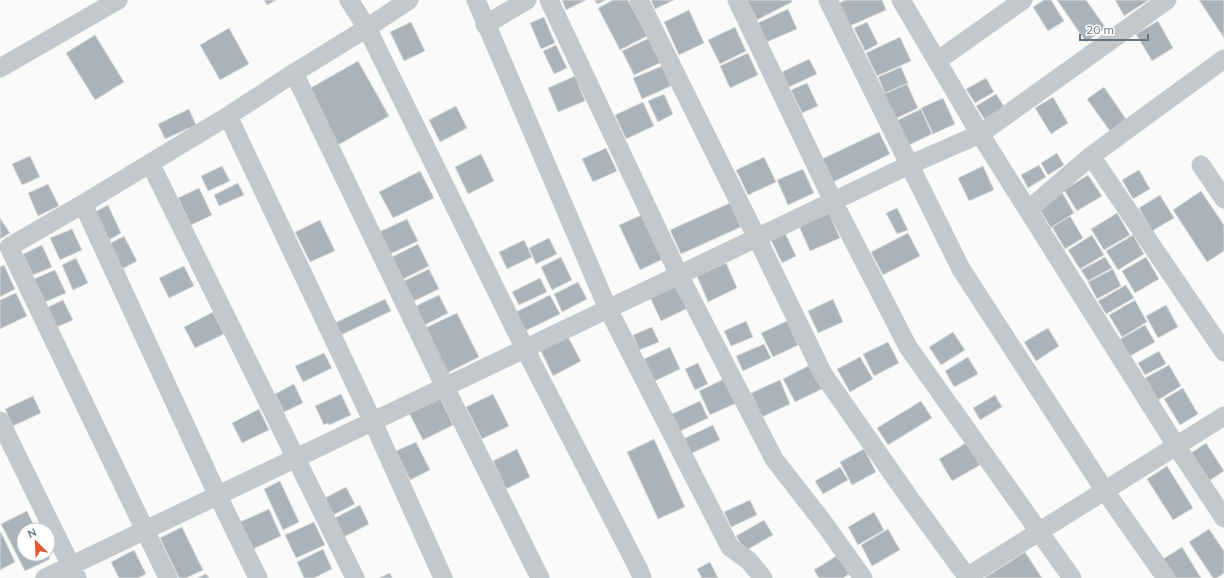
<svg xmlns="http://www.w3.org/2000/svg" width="1224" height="578" font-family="Mulish,sans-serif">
<rect width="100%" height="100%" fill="#fafaf8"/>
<!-- building -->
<path fill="#aab3b9" stroke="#dcdcda" d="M264,0H276L267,5Z
M562,0H586L566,10Z
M595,0H606L597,4Z
M613,0H628L647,36L620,50L598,8Z
M651,0H674L655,9Z
M747,0H791L792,2L757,20Z
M846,0H882L886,10L850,26L839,3Z
M1044,0H1051L1064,21L1048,31L1033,7Z
M1057,0H1086L1106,28L1086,42Z
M1115,0H1149L1124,16Z
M1199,0H1224V38Z
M788,9L797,29L767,42L758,23Z
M689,10L704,43L679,55L664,22Z
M544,17L555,43L541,49L530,23Z
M1158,21L1173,48L1152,61L1136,34Z
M411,22L425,51L404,61L390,32Z
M867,22L878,44L865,51L854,28Z
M735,27L746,51L720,64L708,40Z
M229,28L249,64L220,80L200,45Z
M95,35L124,82L95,100L66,53Z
M653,36L664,61L634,75L622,51Z
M900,37L911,61L877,76L866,53Z
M556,45L567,68L554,74L543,51Z
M748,53L758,75L730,88L720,66Z
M809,59L817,74L789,87L782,72Z
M358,61L389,116L338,145L307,90Z
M662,66L671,86L642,99L633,78Z
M901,67L908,83L885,93L878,77Z
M575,76L585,101L558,112L548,88Z
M986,78L994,92L975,103L966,89Z
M807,83L818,106L802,113L791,90Z
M907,84L918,108L895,119L884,94Z
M1104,87L1126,119L1110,131L1087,99Z
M664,94L673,114L658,122L648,101Z
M996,94L1005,108L985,120L976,106Z
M1053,97L1068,123L1051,134L1035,108Z
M943,98L955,124L933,134L921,108Z
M643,102L654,126L626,139L615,115Z
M456,106L467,128L440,142L429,120Z
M189,109L196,125L165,139L158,124Z
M921,109L932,134L907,146L896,121Z
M879,132L890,154L833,182L822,159Z
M606,148L617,171L593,182L582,159Z
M1057,153L1064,165L1048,175L1041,163Z
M481,154L494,181L468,194L455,167Z
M30,156L40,177L22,185L12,164Z
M764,157L776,182L748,195L736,170Z
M1039,165L1046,177L1028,188L1021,175Z
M222,166L230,181L208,191L201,176Z
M983,166L994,190L969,201L958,178Z
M803,169L814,193L788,205L777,180Z
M1139,170L1150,189L1133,199L1122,180Z
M420,171L434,198L393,218L379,192Z
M1088,175L1102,196L1077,211L1064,190Z
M238,183L244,195L219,206L214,195Z
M48,184L59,206L38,216L28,193Z
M199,188L212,215L191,225L178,198Z
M1201,191L1224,225V251L1207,262L1173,210Z
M1062,192L1074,213L1051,228L1038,207Z
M1160,195L1174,218L1152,231L1139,208Z
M730,203L741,227L681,254L670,230Z
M108,205L121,233L107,241L93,213Z
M897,208L908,230L897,234L886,213Z
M646,213L667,257L640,270L619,225Z
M829,213L840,238L810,251L799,226Z
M1117,213L1130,235L1104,250L1091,229Z
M1070,216L1083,238L1065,249L1052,227Z
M0,218L10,233L0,239Z
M407,219L418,241L390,254L379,232Z
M320,220L335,251L310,262L295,232Z
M72,229L82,250L60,260L50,238Z
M785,233L796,256L782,263L771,240Z
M908,233L920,256L883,275L871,252Z
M1092,235L1104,255L1080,269L1068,250Z
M1133,235L1144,254L1118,270L1106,251Z
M124,236L137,261L122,269L109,244Z
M549,238L557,254L536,264L529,248Z
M524,240L532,257L507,269L499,252Z
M418,244L429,266L403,279L392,257Z
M42,245L52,267L33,275L23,254Z
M561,257L572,280L552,290L541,267Z
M1105,257L1112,268L1088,281L1081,270Z
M1146,257L1159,279L1135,293L1122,271Z
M76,258L88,283L73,290L62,265Z
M726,263L737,288L708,302L697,276Z
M4,265L15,289L0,297V267Z
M184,266L194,286L169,298L159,278Z
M429,269L439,289L414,301L404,281Z
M1113,269L1121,286L1097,299L1088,282Z
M55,270L66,293L45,302L34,279Z
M540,278L547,292L519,305L512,292Z
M678,281L690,307L661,321L649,295Z
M578,282L587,299L562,312L554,294Z
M1126,285L1134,298L1106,314L1098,301Z
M16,293L27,316L0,329V300Z
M439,295L448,313L425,325L416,306Z
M550,295L560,314L525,331L516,312Z
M385,299L391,311L341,335L335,323Z
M833,299L843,322L818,333L808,311Z
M63,300L73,320L57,327L48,307Z
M1135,300L1147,322L1122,337L1109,315Z
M1166,305L1178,327L1158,338L1146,316Z
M213,312L224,334L195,348L184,327Z
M457,313L479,357L447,373L425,328Z
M746,321L753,337L731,346L724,331Z
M787,321L798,345L773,357L761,333Z
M1145,325L1155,342L1130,356L1120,339Z
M652,327L659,342L639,350L633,335Z
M1048,328L1059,346L1036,361L1024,342Z
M953,332L965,350L941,365L929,347Z
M567,335L581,361L553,376L540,349Z
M888,342L899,363L874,376L863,354Z
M764,344L771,358L743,371L736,356Z
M670,347L680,369L655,381L644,359Z
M1159,351L1166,364L1145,375L1138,363Z
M324,353L332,368L303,382L295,366Z
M860,357L873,379L850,392L837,369Z
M968,357L978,374L954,387L945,371Z
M698,363L708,384L695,390L685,369Z
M812,364L824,388L795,402L783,379Z
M1169,365L1181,386L1158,400L1145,378Z
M724,379L736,403L710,415L699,391Z
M780,380L790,404L762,417L751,393Z
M294,384L303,403L284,412L275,394Z
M1183,388L1198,414L1180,425L1164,399Z
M341,394L351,415L329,425L328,423L324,425L315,406Z
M493,394L509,426L482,439L466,407Z
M995,395L1002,407L980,420L973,408Z
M33,396L41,413L13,426L5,409Z
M440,398L453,425L423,440L409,413Z
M700,401L708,418L678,432L670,415Z
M921,401L932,418L888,445L877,428Z
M259,409L269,430L242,443L232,423Z
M713,425L720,440L690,454L683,439Z
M654,439L685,507L658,519L627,452Z
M416,442L430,470L410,480L396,451Z
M966,443L980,465L952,481L939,459Z
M1206,443L1224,471L1209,481L1191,453Z
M517,449L530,477L506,489L493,461Z
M864,449L876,472L852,485L840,462Z
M1167,466L1193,508L1173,520L1147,479Z
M840,467L848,480L823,494L815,481Z
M280,481L299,522L283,530L264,489Z
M346,487L355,504L333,515L325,498Z
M750,500L757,515L731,527L724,512Z
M360,505L369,524L344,537L335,518Z
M269,509L281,536L253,549L240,522Z
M27,511L36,530H24V554H48L50,559L25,571L1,524Z
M874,512L884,530L858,545L848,527Z
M764,520L773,535L745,551L736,536Z
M314,522L325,545L296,558L285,535Z
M182,527L203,570L186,578H179L160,538Z
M888,529L900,550L872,566L861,545Z
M1209,529L1224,551V573L1217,578H1213L1189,542Z
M1,532L15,562L0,570V533Z
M1182,547L1201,578H1175L1163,559Z
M323,549L332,569L314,578H304L297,562Z
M134,550L146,574L138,578H119L111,562Z
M1025,552L1042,578H984Z
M841,553L852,572L843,578H819L814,570Z
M710,562L718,578H702L697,569Z
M390,573L392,578H379Z
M206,574L209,578H197Z"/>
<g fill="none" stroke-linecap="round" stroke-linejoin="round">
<!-- street -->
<path stroke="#c3c8cc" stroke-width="19" d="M349,0L367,28L525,349L639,570L642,578
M476,0L608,309L730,547L749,561L763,578
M549,0L679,275L774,459L823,522L863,578
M639,0L757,238L823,374L908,496L968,578
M737,0L833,201L908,347L1072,578
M828,0L961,269L1105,491L1166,578
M901,0L980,134L1177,447L1224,518
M485,25L527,0
M937,61L1023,0
M0,68L118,0
M294,73L445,387L540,578
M228,116L373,422L443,578
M1091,156L1224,352
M150,163L355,578
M1201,165L1224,199
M83,204L218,496L258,578
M1028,210L1091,156L1224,59
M0,421L77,578
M45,578L909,165L980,134L1167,0
M168,578L9,247L83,204L228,116L294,73L367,28L409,0
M965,578L1224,416"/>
</g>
<!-- north arrow -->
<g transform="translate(36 542) rotate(336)"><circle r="19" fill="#ffffff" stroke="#c1c8cd"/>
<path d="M0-3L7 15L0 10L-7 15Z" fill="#e4572e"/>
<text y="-6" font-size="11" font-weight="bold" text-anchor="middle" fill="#657683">N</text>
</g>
<!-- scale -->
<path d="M1080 34v6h68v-6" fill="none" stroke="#657683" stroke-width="2"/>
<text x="1086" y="34" font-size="12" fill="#657683" stroke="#ffffff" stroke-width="3" paint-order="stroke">20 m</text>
</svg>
